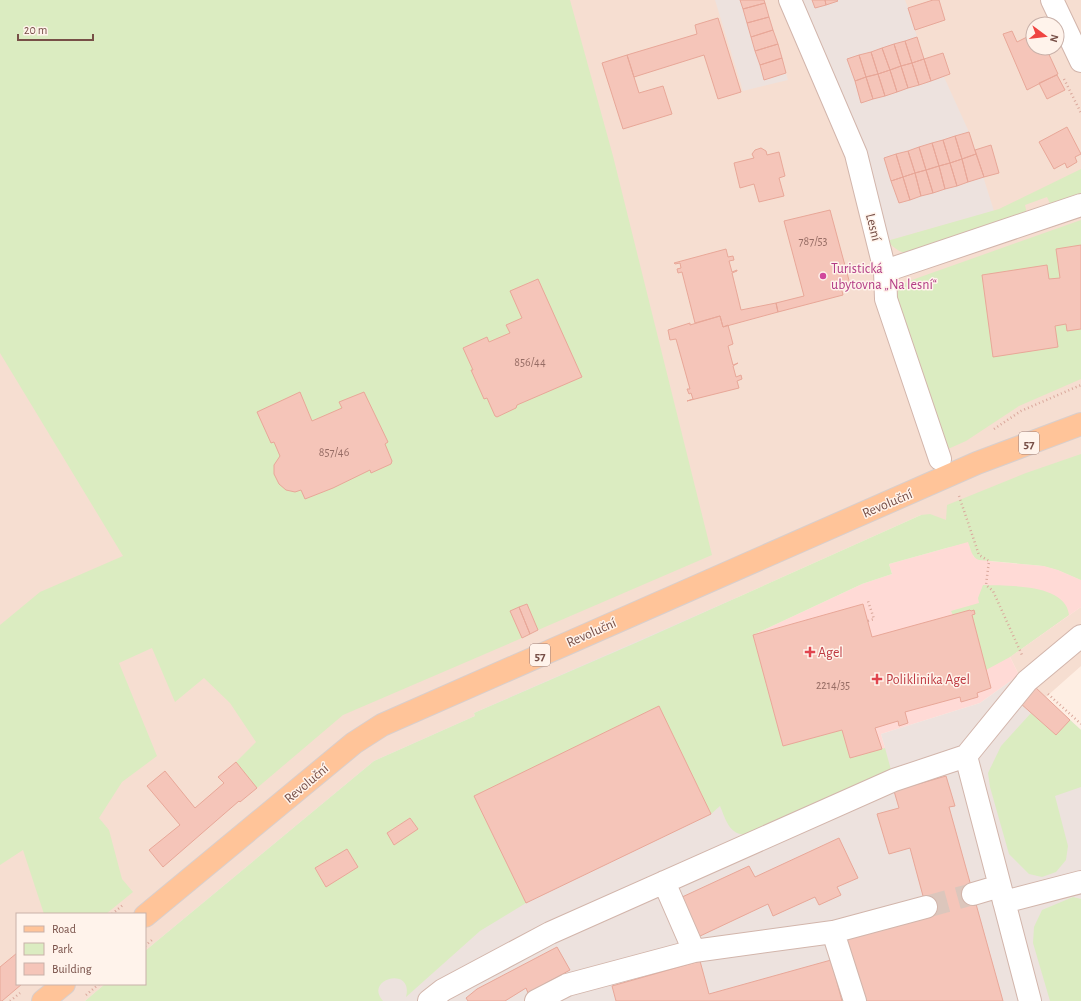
<svg xmlns="http://www.w3.org/2000/svg" width="1081" height="1001" font-family="'Alegreya Sans',sans-serif">
<rect width="100%" height="100%" fill="#feeee3"/>
<!-- residential -->
<path fill="#f6ded1" fill-rule="evenodd" d="M0,0H1081V580L1058,570L962,544L951,547L921,515L640,641L474,713L475,716L374,761L145,951V914H17V984H105L85,1001H0ZM1033,24H1057V48H1033Z
M1081,607V666L1046,697L1019,675L1010,657Z"/>
<!-- commercial -->
<path fill="#ffdad6" d="M968,542L974,557L989,561L1044,566L1058,570L1081,580V607L1010,657L1019,675L980,703L881,734L885,748L850,758L842,730L783,746L753,635L862,584L892,574L889,564Z"/>
<!-- industrial -->
<path fill="#ede2de" d="M715,0H764L788,80L743,91Z
M801,0H905L908,8L933,0H939L945,20L915,30L924,59L943,53L950,74L944,77L969,132L994,211L887,241Z
M736,598L753,635L783,746L842,730L850,758L875,751L885,748L881,734L980,703L1019,675L1035,687L1081,730V1001H85L105,984H145V951L374,761L475,716L474,713Z"/>
<!-- green -->
<path fill="#dbecc1" fill-rule="evenodd" d="M0,0H570L613,156L712,555L538,630L527,604L511,611L522,638L343,715L257,788L236,762L256,742L230,703L204,678L175,702L152,648L119,663L157,756L122,782L99,818L109,830L122,879L133,892L106,914H44L23,850L0,865V625L40,592L123,556L0,353Z
M1081,169V195L1051,206L1047,197L1025,205L1027,214L913,255C901,253 896,250 887,241L999,209Z
M1081,220V379L1019,406L966,441L948,449L897,298C896,291 902,284 909,281Z
M1081,454V580L1058,570L1044,566L979,560C971,557 971,549 968,542L889,564L892,574L862,584L753,635L783,746L842,730L850,758L885,748L891,770L747,835C729,835 726,820 720,806L711,814L659,707L474,796L526,903L480,931L406,997C414,965 363,979 383,1001H85L105,984H145V951L374,761L475,716L474,713L640,641L921,515L930,514L946,520L947,505L1026,473ZM410,818L418,829L387,833ZM347,849L358,867L326,886L315,868Z
M983,585C1007,586 1066,583 1069,615L1010,657L986,670L972,615L975,614L970,610L953,615L951,611L979,603L978,598Z
M1031,713L1056,735L1070,720L1081,730V787L1055,796L1068,846L1066,860L1056,872L1042,877L1029,874L1009,854L990,787L988,773L1001,746Z
M1073,897L1081,899V1001H1050L1033,943L1034,927L1042,910Z"/>
<!-- building -->
<path fill="#f5c5b9" stroke="#e8a798" d="M740,0H764L765,3L743,9Z
M812,0H825L826,5L815,8Z
M825,0H837L838,1L826,5Z
M933,0H939L945,20L915,30L908,8Z
M765,3L769,17L747,23L743,9Z
M769,17L773,30L751,37L747,23Z
M718,18L741,92L718,99L704,55L634,77L627,55L697,34L695,25Z
M773,30L778,44L755,51L751,37Z
M1012,31L1017,42L1033,34V48H1046L1058,74L1027,90L1003,34Z
M917,37L924,59L912,63L905,41Z
M905,41L912,63L901,66L894,44Z
M778,44L782,58L760,65L755,51Z
M894,44L901,66L890,70L882,48Z
M882,48L890,70L878,74L871,52Z
M871,52L878,74L866,77L859,55Z
M943,53L950,74L931,81L924,59Z
M627,55L639,93L663,86L672,114L623,129L602,63Z
M859,55L866,77L855,81L847,59Z
M782,58L786,73L764,80L760,65Z
M924,59L931,81L919,85L912,63Z
M912,63L919,85L908,88L901,66Z
M901,66L908,88L897,92L890,70Z
M890,70L897,92L885,96L878,74Z
M878,74L885,96L873,99L866,77Z
M1057,75L1065,90L1047,99L1039,83Z
M866,77L873,99L861,103L855,81Z
M1067,127L1081,154L1075,157L1077,162L1067,168L1065,163L1054,169L1039,142Z
M969,132L976,154L962,159L955,136Z
M955,136L962,159L950,163L943,140Z
M943,140L950,163L939,166L932,143Z
M932,143L939,166L926,170L919,147Z
M991,145L999,173L984,177L975,150Z
M919,147L926,170L915,173L908,151Z
M761,148L766,151L767,155L779,152L785,176L779,178L784,196L759,202L754,184L740,188L734,163L754,158L752,154L755,150Z
M908,151L915,173L903,177L896,154Z
M896,154L903,177L891,181L884,158Z
M976,154L984,177L968,182L962,159Z
M962,159L968,182L957,186L950,163Z
M950,163L957,186L945,189L939,166Z
M939,166L945,189L933,193L926,170Z
M926,170L933,193L921,196L915,173Z
M915,173L921,196L910,200L903,177Z
M903,177L910,200L899,203L891,181Z
M830,210L850,284L841,287L843,295L778,312L776,303L804,296L784,221Z
M1081,245V329L1067,331L1066,324L1055,326L1058,347L993,357L982,275L1047,265L1049,279L1060,278L1056,249Z
M726,249L728,257L733,256L734,260L729,261L732,272L737,270V271L732,273L741,310L776,303L778,312L723,327L720,316L695,323L682,272L678,273L677,269L681,268L680,263L675,264L674,263Z
M538,279L582,377L517,405L516,408L497,417L495,416L487,398L484,399L471,370H473L463,348L487,337L489,342L510,333L506,325L522,318L510,291Z
M720,316L723,327L728,325L733,344L728,346L733,365L738,363L733,366L736,377L741,375L742,379L737,381L739,388L687,401L693,399L691,393L689,394L687,389H690L676,339L670,340L668,330L690,323V325Z
M300,392L312,421L342,408L339,402L364,392L388,442L385,444L392,461L391,464L371,473L370,470L333,488L305,499L301,490L295,492L286,490L279,484L274,474V465L280,456L274,442L271,443L257,412Z
M527,604L538,630L530,634L519,607Z
M863,604L872,637L970,610L971,611L974,610L975,614L972,615L991,688L977,693L978,697L961,702L960,697L905,712L908,723L899,726L898,721L875,728L882,749L875,751L850,758L842,730L783,746L753,635Z
M519,607L530,634L522,638L510,611Z
M1035,687L1070,720L1056,735L1020,703Z
M659,706L711,814L526,903L474,796Z
M236,762L257,788L240,802L239,801L163,867L149,850L180,825L147,786L165,771L195,808L224,783L218,777Z
M946,776L955,806L949,807L1003,1001H863L843,936L926,907L910,848L889,854L877,814L899,808L894,791Z
M410,818L418,829L394,845L387,833Z
M839,838L858,878L837,887L841,895L819,905L815,897L773,916L768,904L698,937L680,898L749,866L755,877Z
M347,849L358,867L326,887L315,868Z
M557,947L570,970L528,993L526,988L505,1001H468L466,998L477,989Z
M17,953V984H22L2,1001H0V967Z
M831,960L842,1001H616L612,986L700,961L709,994Z"/>
<g fill="none" stroke-linecap="round" stroke-linejoin="round">
<!-- minor-tunnel -->
<path stroke="#dcc6bc" stroke-width="22" stroke-dasharray="22 11" stroke-linecap="butt" d="M926,907L973,894"/>
<defs>
<path id="minor" d="M790,0L856,154L885,271L886,299L940,459
M1052,0L1081,61
M885,271L1081,205
M966,756L1030,1001
M664,882L694,951
M973,894L1000,886
M1004,902L1081,882
M833,932L855,1001
M429,1001L443,990L550,933L894,780L966,756L1027,681L1081,636
M536,1001L567,985L694,951L833,932L926,907"/>
<path id="major" d="M145,916L354,743L382,725L977,463L1081,424
M43,1001L64,984"/>
</defs>
<!-- minor casing -->
<use href="#minor" stroke="#d2b5ab" stroke-width="24"/>
<!-- major casing -->
<use href="#major" stroke="#d9cecb" stroke-width="24"/>
<!-- path -->
<path stroke="#daa89c" stroke-width="2.5" stroke-dasharray="1 3" stroke-linecap="butt" d="M1064,79L1081,113
M994,429L1021,411L1081,385
M959,496L979,555L989,561L986,585L993,591L1022,655
M868,621L874,619L868,601
M1048,694L1081,724
M112,914L123,905
M145,946L153,939
M86,995L99,984
M10,1001L20,993"/>
<!-- minor -->
<use href="#minor" stroke="#fff" stroke-width="22"/>
<!-- major -->
<use href="#major" stroke="#ffc499" stroke-width="22"/>
</g>
<!-- markers -->
<circle fill="#d1479c" stroke="#fff3eb" stroke-width="1.5" cx="823" cy="276" r="4"/>
<g fill="#e0444e" stroke="#fff3eb" stroke-width="1.5">
<path d="M808 646h4v4h4v4h-4v4h-4v-4h-4v-4h4z"/>
<path d="M875 673h4v4h4v4h-4v4h-4v-4h-4v-4h4z"/>
</g>
<g text-anchor="middle" stroke-width="3" stroke-linejoin="round" paint-order="stroke">
<!-- number labels -->
<g font-size="12" fill="#966c64">
<text x="813" y="245">787/53</text>
<text x="530" y="366">856/44</text>
<text x="334" y="456">857/46</text>
<text x="833" y="689">2214/35</text>
</g>
<!-- shield labels -->
<g fill="#fff3eb" stroke="#a08078" stroke-width="1">
<rect x="1019" y="432" width="20" height="22" rx="3"/>
<rect x="530" y="644" width="20" height="22" rx="3"/>
</g>
<g font-size="13" font-weight="bold" fill="#774f47">
<text x="1029" y="448">57</text>
<text x="540" y="660">57</text>
</g>
<!-- street labels -->
<g font-size="14" fill="#774f47" stroke="#fff3eb">
<text transform="translate(874 227) rotate(76)" y="5">Lesní</text>
<text transform="translate(887 503) rotate(-23)" y="5">Revoluční</text>
<text transform="translate(591 632) rotate(-24)" y="5">Revoluční</text>
<text transform="translate(306 783) rotate(-40)" y="5">Revoluční</text>
</g>
<!-- hotel labels -->
<g font-size="14" fill="#b23c85" stroke="#fff3eb" text-anchor="start">
<text x="831" y="273">Turistická<tspan x="831" dy="16">ubytovna „Na lesní“</tspan></text>
</g>
<!-- health labels -->
<g font-size="14" fill="#be3a42" stroke="#fff3eb" text-anchor="start">
<text x="818" y="657">Agel</text>
<text x="886" y="684">Poliklinika Agel</text>
</g>
</g>
<!-- legend -->
<rect x="16" y="913" width="130" height="72" fill="#fff3eb" stroke="#c9b1a9"/>
<rect x="24" y="926" width="20" height="6" fill="#ffc499" stroke="#c9b1a9"/>
<text x="52" y="933" font-size="12" fill="#774f47">Road</text>
<rect x="24" y="943" width="20" height="12" fill="#dbecc1" stroke="#c9b1a9"/>
<text x="52" y="953" font-size="12" fill="#774f47">Park</text>
<rect x="24" y="963" width="20" height="12" fill="#f5c5b9" stroke="#c9b1a9"/>
<text x="52" y="973" font-size="12" fill="#774f47">Building</text>
<!-- north arrow -->
<g transform="translate(1045 36) rotate(105)"><circle r="19" fill="#fff3eb" stroke="#c9b1a9"/>
<path d="M0-3L7 15L0 10L-7 15Z" fill="#ef4441"/>
<text y="-6" font-size="11" font-weight="bold" text-anchor="middle" fill="#774f47">N</text>
</g>
<!-- scale -->
<path d="M18 34v6h75v-6" fill="none" stroke="#774f47" stroke-width="2"/>
<text x="24" y="34" font-size="12" fill="#774f47" stroke="#fff3eb" stroke-width="3" paint-order="stroke">20 m</text>
</svg>
